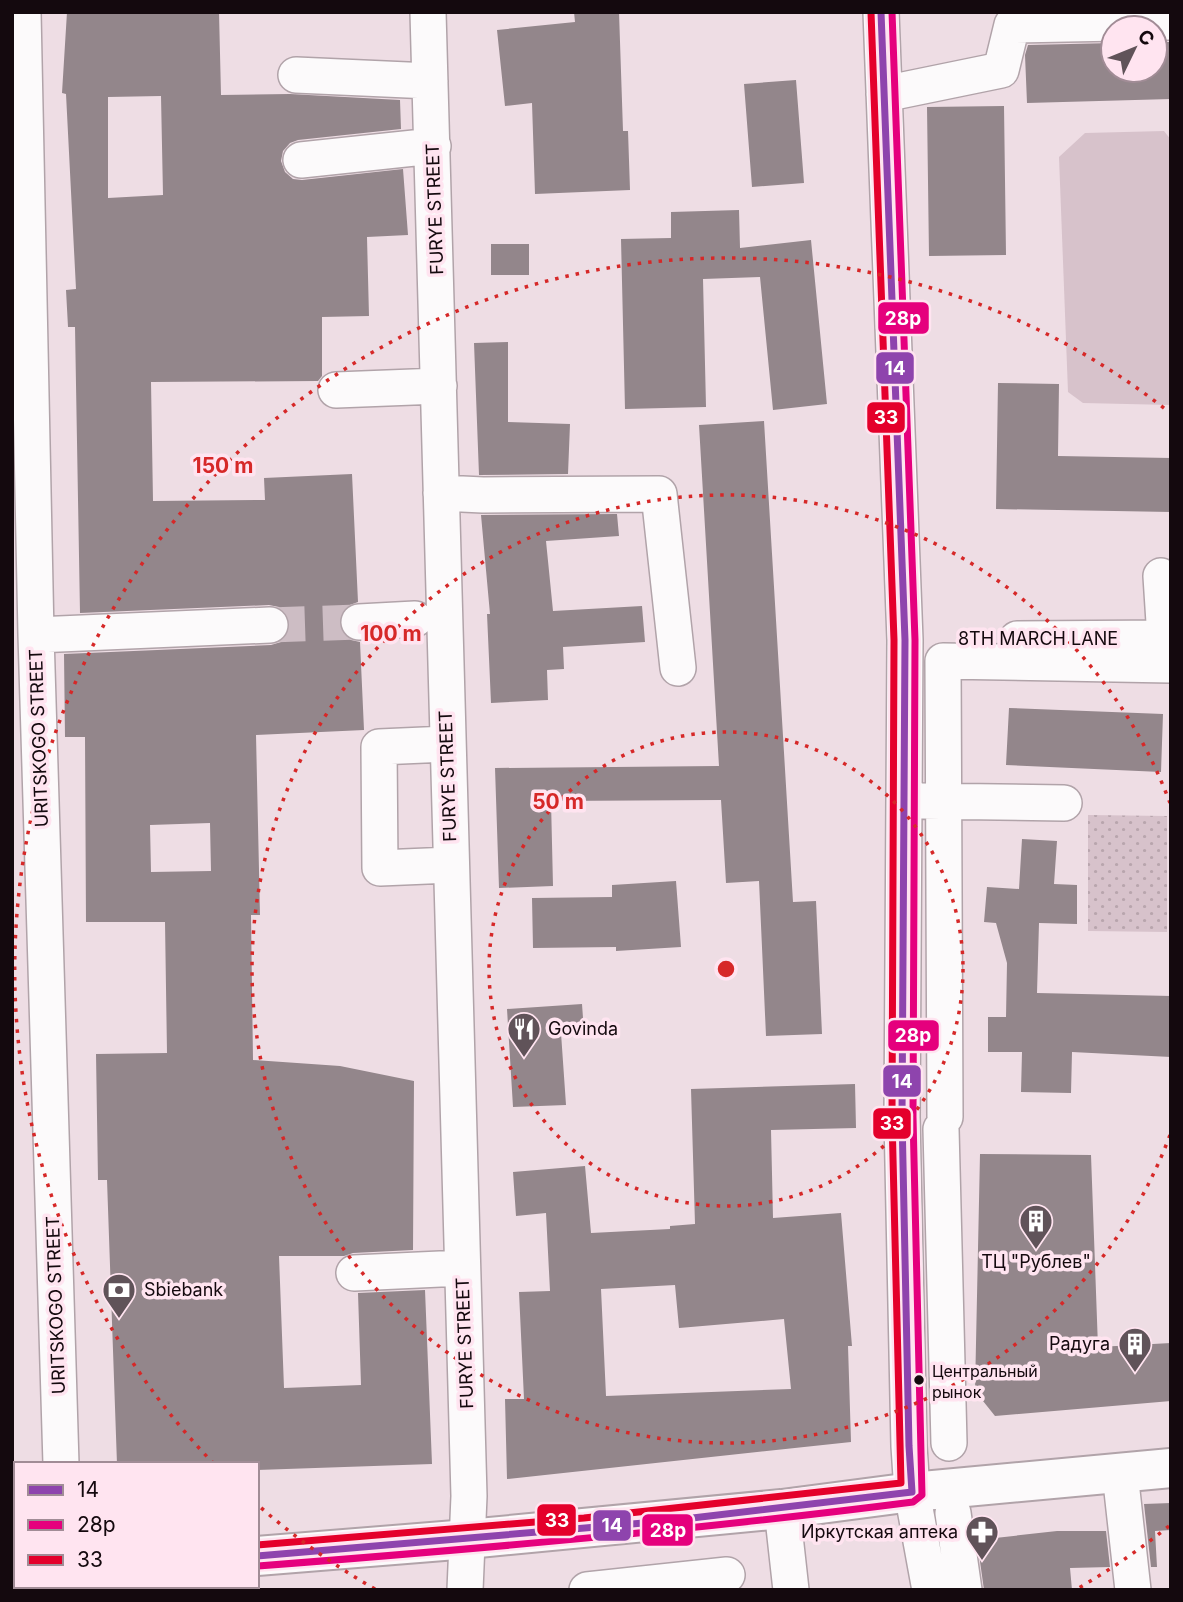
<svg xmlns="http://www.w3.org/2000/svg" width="1183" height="1602" font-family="Inter,sans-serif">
<defs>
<pattern id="park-dots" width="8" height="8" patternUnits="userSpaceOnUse" patternTransform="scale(1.75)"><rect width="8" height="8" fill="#d7c2cb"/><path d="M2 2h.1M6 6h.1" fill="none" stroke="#b8a5ad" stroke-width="1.8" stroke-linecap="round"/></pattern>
</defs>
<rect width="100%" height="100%" fill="#eedde4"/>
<!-- park -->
<path fill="url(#park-dots)" d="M1088,815L1167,816V932L1088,931Z"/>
<!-- garden -->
<path fill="#d7c2cb" d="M1164,131L1171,140V405L1083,403L1068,392L1059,157L1085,133Z"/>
<!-- building -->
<path fill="#93868b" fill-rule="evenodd" d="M67,12H219L221,95L290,94L400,100L401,129L298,140L290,143L283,151L281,161L285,172L293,179L302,180L403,169L408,235L367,237L369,316L322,317V376L318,381L151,382L153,501L265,500L264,478L352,474L358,602L347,606L341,612L339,622L343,634L351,640L360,642L364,730L256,735L260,915H251L253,1060L340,1066L414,1081L413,1250L353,1253L344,1256H279L284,1388L361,1385L358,1293L425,1290L432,1464L257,1470V1464H117L107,1180H98L96,1054L167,1053L165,922H86L85,737H65L64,654L271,645L281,642L288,634L290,625L287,614L279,607L269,605L80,613L75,327H68L66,290L76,289L66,94L62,93ZM161,96L163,195L108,198V97ZM210,823L211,871L151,872L150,825Z
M574,12H619L623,131H628L630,190L535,194L532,103L505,106L497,30L575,22Z
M1155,42H1171V99L1027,103L1025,55L1028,45L1113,43V70H1155Z
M796,80L804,183L752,187L744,84Z
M1004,106L1006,255L929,256L927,107Z
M739,210L740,248L811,240L827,404L773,410L760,277L703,279L706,407L625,409L621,239L671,238V212Z
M491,244H529V275H491Z
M508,342V422L570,424L568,474L479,475L474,343Z
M998,383L1059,384L1058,456L1171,458V512L996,509Z
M764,421L793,902L816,901L822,1034L766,1036L759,881L726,883L721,800L551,801L553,886L499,888L495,768L719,766L699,425Z
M617,514L619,536L546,541L553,611L642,606L645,642L563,647L564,669L547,670L548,700L491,703L487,614H490L481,515Z
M1009,708L1163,714L1161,772L1006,765Z
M1022,839L1057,841L1054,884L1077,885V924L1039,923L1037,993L1171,996V1057L1072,1052L1071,1093L1021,1092L1022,1052H988V1017H1006L1007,963L996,923L984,922L987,887L1019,889Z
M676,881L681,947L616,951V947L533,948L532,898L612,897V885Z
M582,1004L584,1032L561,1033L566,1105L513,1107L507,1009Z
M855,1084L856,1128L771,1130L773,1218L841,1213L852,1346H848L851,1442L507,1479L505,1399H524L519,1292L550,1291L546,1213L516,1216L513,1172L585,1166L591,1233L670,1229V1226L695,1224L691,1089ZM675,1285L679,1328L784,1319L791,1389L606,1396L601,1289Z
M980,1154L1091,1155L1098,1347L1171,1343V1401L995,1416L975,1391Z
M1171,1503V1530L1155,1531L1157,1567H1151L1144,1504Z
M1057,1531H1106L1110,1567L1070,1568L1072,1590H984L977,1540Z"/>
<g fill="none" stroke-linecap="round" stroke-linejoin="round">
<!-- minor-tunnel -->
<path stroke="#cdbdc4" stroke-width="35" stroke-dasharray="35 18" stroke-linecap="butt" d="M270,625L359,622"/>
<defs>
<path id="minor" d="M23,12L36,635L61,1464
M428,12L469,1496L465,1590
M881,12L905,640L902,1117L909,1446L912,1492L930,1590
M296,75L430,81
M884,94L1001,70L1012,25L1171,22
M301,160L433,146
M336,390L439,386
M441,493L483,495L659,494L678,668
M1161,576L1165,638
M359,622L415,619
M36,635L270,625
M1017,639L1171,638
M447,744L379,747L380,868L451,865
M922,801L1064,803
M945,1117L943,661L1171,665
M941,1129L949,1443
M354,1273L462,1268
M1120,1473L1133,1590
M782,1509L791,1590
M953,1513L964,1590
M587,1590L727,1575"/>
<path id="major" d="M257,1556L468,1539L782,1509L912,1492L1171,1468
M12,1575H16"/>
</defs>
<!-- minor casing -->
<use href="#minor" stroke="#b1a3a9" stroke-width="38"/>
<!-- major casing -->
<use href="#major" stroke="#b1a3a9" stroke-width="42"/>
<!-- minor -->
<use href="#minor" stroke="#fcfafb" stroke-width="35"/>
<!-- major -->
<use href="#major" stroke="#fcfafb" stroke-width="38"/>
<defs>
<path id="bus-1" d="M257,1556L667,1521L912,1492L909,1446L902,1117L905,640L881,12"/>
<path id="bus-2" d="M258,1566C477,1549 695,1530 913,1502L922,1495L913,1117L915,640L892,12"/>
<path id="bus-3" d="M257,1545L584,1518L901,1483L892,1117L894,640L871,12"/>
</defs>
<!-- bus-1 casing -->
<use href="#bus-1" stroke="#ffe4f0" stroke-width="12"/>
<!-- bus-2 casing -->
<use href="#bus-2" stroke="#ffe4f0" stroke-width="12"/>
<!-- bus-3 casing -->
<use href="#bus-3" stroke="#ffe4f0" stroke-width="12"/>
<!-- bus-1 -->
<use href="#bus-1" stroke="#8e44ad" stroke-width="7"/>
<!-- bus-2 -->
<use href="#bus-2" stroke="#e5007d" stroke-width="7"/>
<!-- bus-3 -->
<use href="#bus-3" stroke="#e4002b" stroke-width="7"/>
</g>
<!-- distance rings -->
<g fill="none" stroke="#d62828" stroke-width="3.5" stroke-dasharray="3.5 7">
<circle cx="726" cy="969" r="237"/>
<path d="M1170 1135A474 474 0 1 1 1170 803"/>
<path d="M1169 1526A712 712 0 0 1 1077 1589M375 1589A712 712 0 0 1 259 1506M214 1464A712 712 0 0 1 1169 412"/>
</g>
<!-- icons -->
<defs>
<symbol id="restaurant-pin" viewBox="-11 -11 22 30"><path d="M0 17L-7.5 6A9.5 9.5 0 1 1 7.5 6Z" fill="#605359" stroke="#ffe4f0"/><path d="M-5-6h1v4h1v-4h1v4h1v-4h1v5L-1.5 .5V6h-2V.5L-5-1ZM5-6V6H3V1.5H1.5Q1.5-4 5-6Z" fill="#fff"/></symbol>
<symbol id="building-pin" viewBox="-11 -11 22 30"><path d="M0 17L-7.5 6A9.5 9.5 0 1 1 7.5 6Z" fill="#605359" stroke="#ffe4f0"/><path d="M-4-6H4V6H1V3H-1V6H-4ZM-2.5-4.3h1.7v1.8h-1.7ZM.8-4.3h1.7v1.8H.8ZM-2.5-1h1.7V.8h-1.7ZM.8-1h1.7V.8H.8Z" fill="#fff"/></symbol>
<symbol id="bank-pin" viewBox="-11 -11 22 30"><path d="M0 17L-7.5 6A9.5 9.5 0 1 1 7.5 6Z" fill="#605359" stroke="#ffe4f0"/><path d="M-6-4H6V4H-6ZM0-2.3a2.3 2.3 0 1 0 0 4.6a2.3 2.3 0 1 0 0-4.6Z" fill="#fff"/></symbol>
<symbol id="pharmacy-pin" viewBox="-11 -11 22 30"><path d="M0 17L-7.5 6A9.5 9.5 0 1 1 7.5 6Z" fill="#605359" stroke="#ffe4f0"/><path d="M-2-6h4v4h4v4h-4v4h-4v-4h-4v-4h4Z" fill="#fff"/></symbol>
</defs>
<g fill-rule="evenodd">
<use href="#restaurant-pin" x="505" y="1010" width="38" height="52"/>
<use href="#building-pin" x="1017" y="1202" width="38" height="52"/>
<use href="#bank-pin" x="100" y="1271" width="38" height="52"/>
<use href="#building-pin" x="1116" y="1325" width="38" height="52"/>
<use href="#pharmacy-pin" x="963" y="1513" width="38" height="52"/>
</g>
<!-- markers -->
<circle fill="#14090e" stroke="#ffe4f0" stroke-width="2.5" cx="919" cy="1380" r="6"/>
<g text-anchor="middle" stroke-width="7" stroke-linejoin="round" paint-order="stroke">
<!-- bus labels -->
<g font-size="16" fill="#14090e" stroke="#ffe4f0" text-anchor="start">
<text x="932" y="1377">Центральный<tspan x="932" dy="21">рынок</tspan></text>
</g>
<!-- street labels -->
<g font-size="18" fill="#14090e" stroke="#ffe4f0">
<text transform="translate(435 209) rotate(-92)" y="6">FURYE STREET</text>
<text x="1038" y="645">8TH MARCH LANE</text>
<text transform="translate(39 738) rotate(-92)" y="6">URITSKOGO STREET</text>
<text transform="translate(448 776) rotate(-92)" y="6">FURYE STREET</text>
<text transform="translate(56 1305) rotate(-92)" y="6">URITSKOGO STREET</text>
<text transform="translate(465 1343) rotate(-92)" y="6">FURYE STREET</text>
</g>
<!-- poi labels -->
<g font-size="18" fill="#14090e" stroke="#ffe4f0" text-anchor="start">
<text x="548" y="1035">Govinda</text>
<text x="1036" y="1268" text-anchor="middle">ТЦ "Рублев"</text>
<text x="144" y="1296">Sbiebank</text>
<text x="1110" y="1350" text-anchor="end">Радуга</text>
<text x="958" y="1538" text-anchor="end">Иркутская аптека</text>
</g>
</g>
<circle cx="726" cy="969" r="10" fill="#d62828" stroke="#ffe4f0" stroke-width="3.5"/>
<g font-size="21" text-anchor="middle" font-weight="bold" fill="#d62828" stroke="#ffe4f0" stroke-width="7" stroke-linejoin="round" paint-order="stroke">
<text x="223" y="473">150 m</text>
<text x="391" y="641">100 m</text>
<text x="558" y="809">50 m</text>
</g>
<g stroke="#ffe4f0" stroke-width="2.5">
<rect x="877" y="301" width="53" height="34" rx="7" fill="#e5007d"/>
<rect x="875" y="351" width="40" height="34" rx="7" fill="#8e44ad"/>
<rect x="866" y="401" width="40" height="33" rx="7" fill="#e4002b"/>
<rect x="887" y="1019" width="53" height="33" rx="7" fill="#e5007d"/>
<rect x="882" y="1064" width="40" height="34" rx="7" fill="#8e44ad"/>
<rect x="872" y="1107" width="40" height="33" rx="7" fill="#e4002b"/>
<rect x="536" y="1503" width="41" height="34" rx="7" fill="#e4002b"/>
<rect x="592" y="1509" width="40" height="33" rx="7" fill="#8e44ad"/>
<rect x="641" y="1513" width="53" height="34" rx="7" fill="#e5007d"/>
</g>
<g font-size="19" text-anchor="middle" font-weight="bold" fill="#fff">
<text x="903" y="325">28р</text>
<text x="895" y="375">14</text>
<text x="886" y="424">33</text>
<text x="913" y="1042">28р</text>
<text x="902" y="1088">14</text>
<text x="892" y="1130">33</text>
<text x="557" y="1527">33</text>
<text x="612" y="1532">14</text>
<text x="668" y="1537">28р</text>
</g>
<!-- border -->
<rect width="1183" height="1602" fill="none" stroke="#14090e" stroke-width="28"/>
<!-- legend -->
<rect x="14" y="1462" width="245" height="126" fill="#ffe4f0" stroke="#a18c96" stroke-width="2"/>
<rect x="28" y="1485" width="35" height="10" fill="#8e44ad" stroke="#a18c96" stroke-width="2"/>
<text x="77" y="1497" font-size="21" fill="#14090e">14</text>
<rect x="28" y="1520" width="35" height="10" fill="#e5007d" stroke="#a18c96" stroke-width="2"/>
<text x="77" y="1532" font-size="21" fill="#14090e">28р</text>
<rect x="28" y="1555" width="35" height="10" fill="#e4002b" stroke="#a18c96" stroke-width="2"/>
<text x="77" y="1567" font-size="21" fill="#14090e">33</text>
<!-- north arrow -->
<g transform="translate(1134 49) rotate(47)"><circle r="33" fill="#ffe4f0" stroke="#a18c96" stroke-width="2"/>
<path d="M0-5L12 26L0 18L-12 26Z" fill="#605359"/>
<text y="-10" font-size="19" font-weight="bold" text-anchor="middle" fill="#14090e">С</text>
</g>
</svg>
